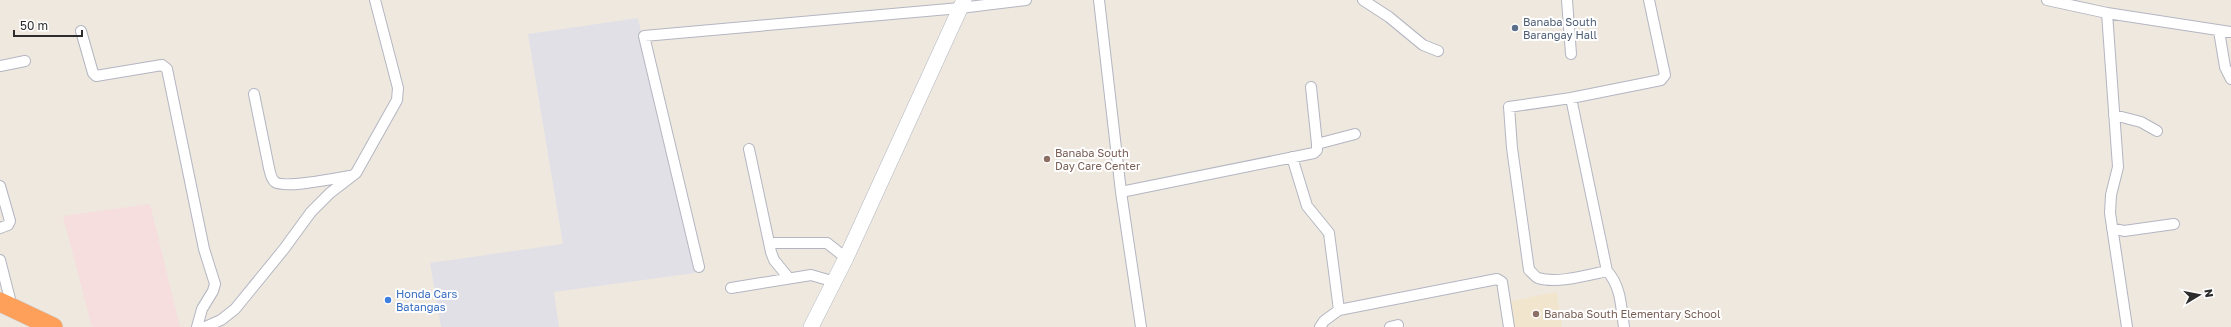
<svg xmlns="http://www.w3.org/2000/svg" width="2231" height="327" font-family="'Golos Text',sans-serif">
<rect width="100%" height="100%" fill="#efe8df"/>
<!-- industrial -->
<path fill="#e2e0e7" d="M638,18L695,273L554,292L559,327H441L430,263L563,244L528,34Z"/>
<!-- education -->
<path fill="#f1e5ce" d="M1557,292L1562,327H1514L1510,301Z"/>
<!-- medical -->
<path fill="#f6ddde" d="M150,204L180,327H92L63,216Z"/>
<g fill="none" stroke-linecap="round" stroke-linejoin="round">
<defs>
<path id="street" d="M1099,0L1121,192L1141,327
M1363,0L1389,17L1423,45L1438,51
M1567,0L1571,54
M2047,0L2107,13L2118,167L2111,195L2110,213L2127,327
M2107,13L2231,32
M81,31L93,73L96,76L162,65L167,69L204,249L215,284L213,291L202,309L197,327
M2219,31L2225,67L2231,79
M0,66L25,61
M254,94L269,168C270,172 271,179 275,182C285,189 336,178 350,176
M1571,98L1607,271C1621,286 1621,306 1624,327
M2114,115L2141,122L2157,131
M1317,144L1355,134
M749,149L771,252L774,260L788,277
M1292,157L1307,206L1329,233L1339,310
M0,186L10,221L8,225L0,228
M1121,192L1314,153L1317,150V144L1311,87
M2112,228L2124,231L2174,224
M770,243H827L846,258
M0,260L12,307
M699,267L644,36L960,8L1026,0
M1607,271C1588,275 1557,284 1538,278C1535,277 1532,272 1529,270L1512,148L1509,107L1571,98L1661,80L1665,75L1649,0
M731,288L811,275L835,282
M205,327L221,320L235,309L284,249L311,212L330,193L356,173L397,100L398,88L375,0
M1320,327L1324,321L1339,310L1497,279L1502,282L1509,327
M1390,327L1398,325"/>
<path id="secondary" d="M811,327L846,258L964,0"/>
<path id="highway" d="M0,302L53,327"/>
</defs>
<!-- street casing -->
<use href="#street" stroke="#b3b6c1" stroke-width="12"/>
<!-- secondary casing -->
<use href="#secondary" stroke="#b3b6c1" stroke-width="16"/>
<!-- highway casing -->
<use href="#highway" stroke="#c8c8c8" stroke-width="20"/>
<!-- street -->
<use href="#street" stroke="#fff" stroke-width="10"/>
<!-- secondary -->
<use href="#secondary" stroke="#fff" stroke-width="15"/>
<!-- highway -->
<use href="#highway" stroke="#ffa05a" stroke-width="19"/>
</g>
<!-- markers -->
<circle fill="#5c6f8a" stroke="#fff" stroke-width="1.5" cx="1515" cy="28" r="4"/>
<g fill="#8d6e63" stroke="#fff" stroke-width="1.5">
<circle cx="1047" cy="159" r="4"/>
<circle cx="1536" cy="314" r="4"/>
</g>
<circle fill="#3f7fe0" stroke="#fff" stroke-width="1.5" cx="388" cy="300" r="4"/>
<g text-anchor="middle" stroke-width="4" stroke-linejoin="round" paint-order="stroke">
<!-- service labels -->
<g font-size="11" fill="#4e5e75" stroke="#fff" text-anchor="start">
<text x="1523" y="26">Banaba South<tspan x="1523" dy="13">Barangay Hall</tspan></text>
</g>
<!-- education labels -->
<g font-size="11" fill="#785e54" stroke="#fff" text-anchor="start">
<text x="1055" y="157">Banaba South<tspan x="1055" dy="13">Day Care Center</tspan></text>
<text x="1544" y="318">Banaba South Elementary School</text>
</g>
<!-- shop labels -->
<g font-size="11" fill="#366cbe" stroke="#fff" text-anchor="start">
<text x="396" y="298">Honda Cars<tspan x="396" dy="13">Batangas</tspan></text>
</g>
</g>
<!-- north arrow -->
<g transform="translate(2199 295) rotate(80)" stroke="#ffffff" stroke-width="3" paint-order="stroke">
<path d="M0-3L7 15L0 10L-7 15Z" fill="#2d2d2d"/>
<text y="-6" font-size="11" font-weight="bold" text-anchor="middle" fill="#2d2d2d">N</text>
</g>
<!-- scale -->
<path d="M14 30v6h68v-6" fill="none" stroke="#2d2d2d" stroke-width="2"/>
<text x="20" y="30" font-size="12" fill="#2d2d2d" stroke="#ffffff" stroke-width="3" paint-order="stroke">50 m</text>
</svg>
